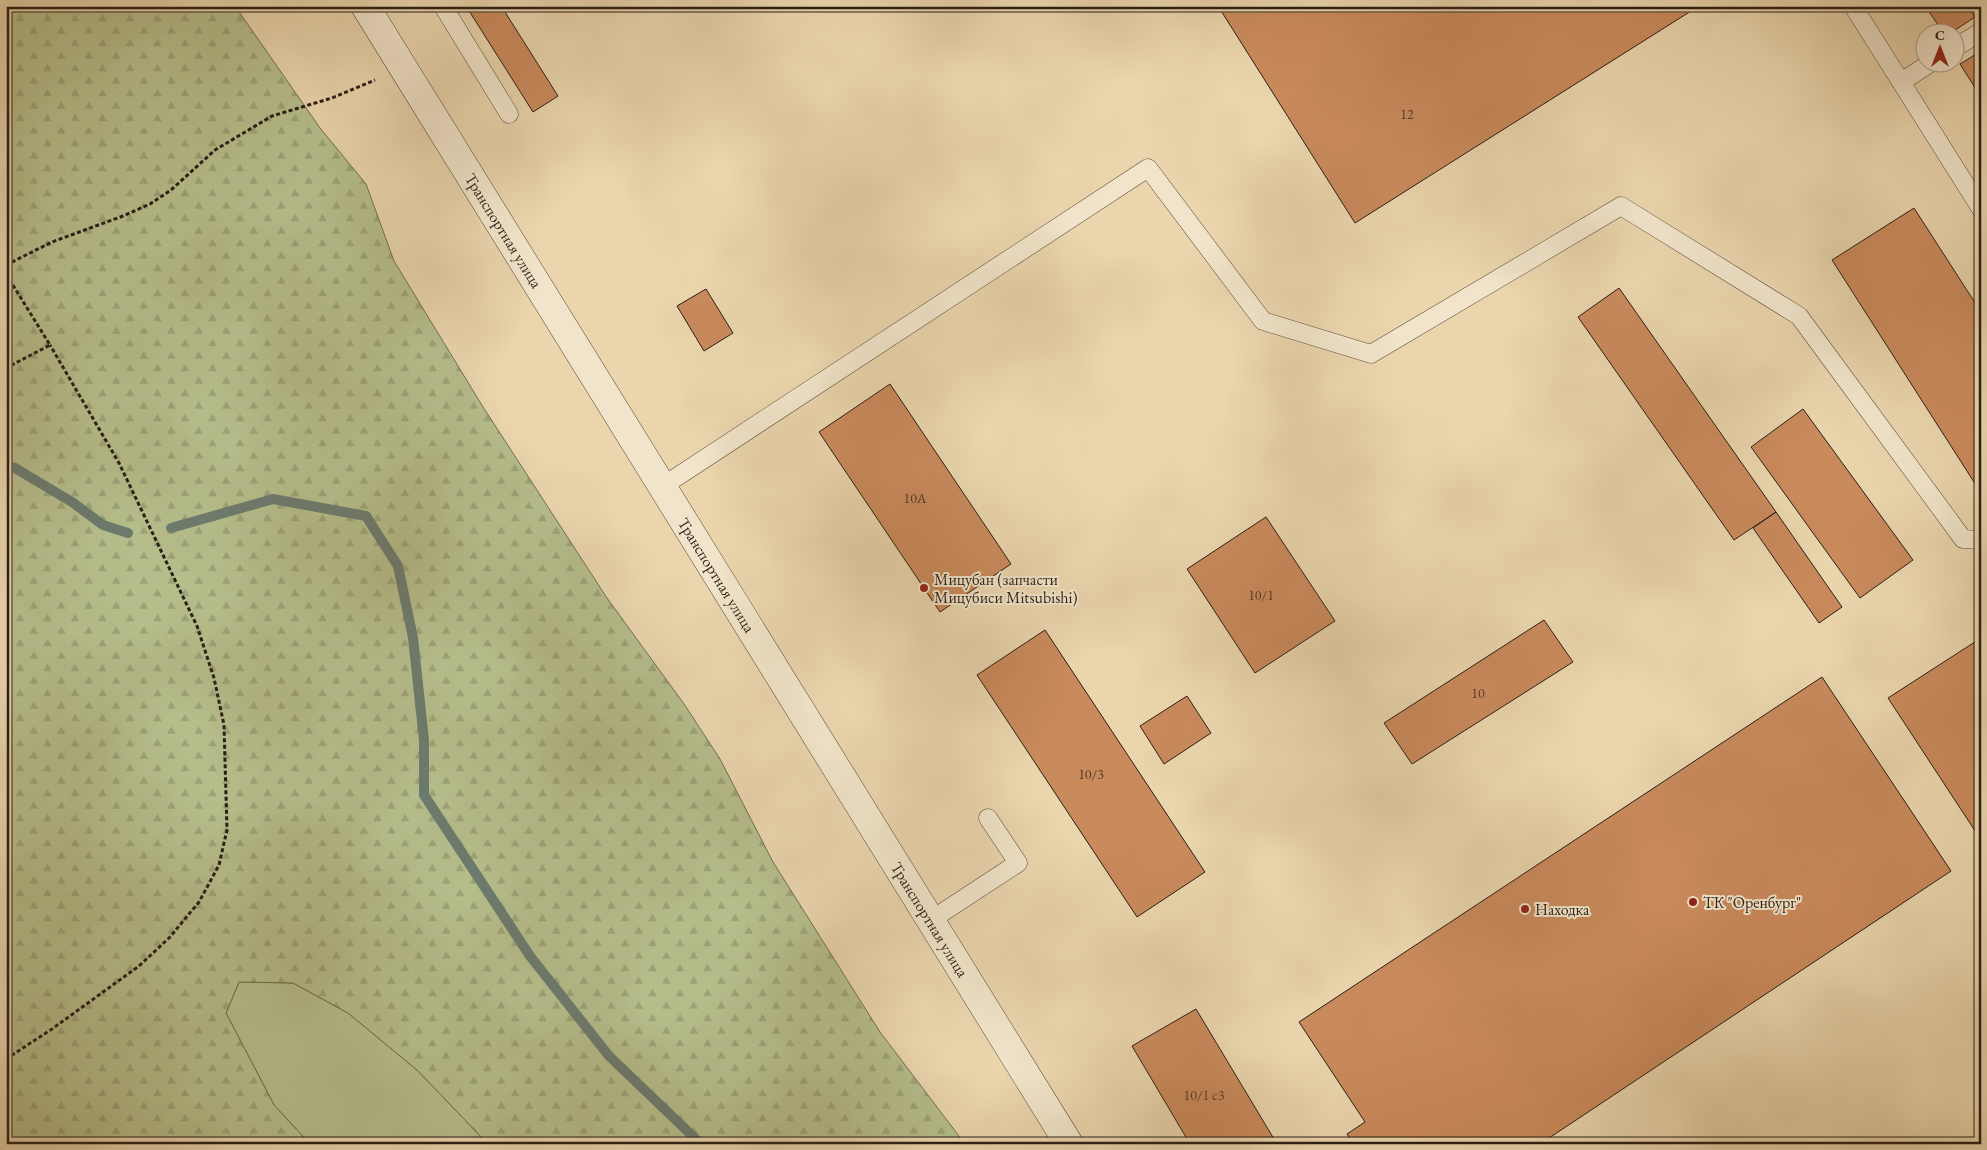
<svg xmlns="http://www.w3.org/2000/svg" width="1987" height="1150" font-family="'EB Garamond',serif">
<defs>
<pattern id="forest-firs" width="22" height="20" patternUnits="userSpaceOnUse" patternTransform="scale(1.25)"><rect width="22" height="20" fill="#b5bd8b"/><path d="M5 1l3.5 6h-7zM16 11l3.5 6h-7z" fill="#9ca277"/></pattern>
</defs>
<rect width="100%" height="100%" fill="#ead5ad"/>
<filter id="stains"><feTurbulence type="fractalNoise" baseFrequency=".004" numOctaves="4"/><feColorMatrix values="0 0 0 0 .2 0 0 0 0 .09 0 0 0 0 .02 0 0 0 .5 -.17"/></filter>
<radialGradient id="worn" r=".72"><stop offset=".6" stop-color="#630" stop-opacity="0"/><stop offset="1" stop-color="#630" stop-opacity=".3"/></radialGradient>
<!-- green -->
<path fill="#b5bd8b" stroke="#706e50" d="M239,982L293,983L348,1013L417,1070L488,1144H310L274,1105L226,1013Z"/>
<!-- forest -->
<path fill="url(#forest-firs)" stroke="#706e50" d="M6,6H235L320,128L366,184L394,261L483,407L607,598L684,704L720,759L773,862L880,1032L965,1144H488L417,1070L348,1013L293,983L239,982L226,1013L274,1105L310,1144H6V335L9,333L6,328Z"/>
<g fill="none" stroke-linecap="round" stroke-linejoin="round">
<!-- stream -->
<path stroke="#6c7b6e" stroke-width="10" d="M6,466L15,468L72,502L103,525L128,533
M171,528L273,499L366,516L398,566L413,638L424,740V795L530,956L609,1056L701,1144"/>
</g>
<!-- building -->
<path fill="#c98a5c" stroke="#2a1e16" d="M466,6H514L505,12L558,96L533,112Z
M1218,6H1699L1355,223Z
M1925,6H1968L1975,17L1952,32H1943Z
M1981,51V97L1960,64Z
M1914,208L1981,312V493L1832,260Z
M1619,288L1776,512L1734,540L1578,317Z
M706,289L733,333L704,351L677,306Z
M890,384L1011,564L940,612L819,432Z
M1803,409L1913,560L1860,598L1751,447Z
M1776,512L1842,607L1819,623L1753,528Z
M1266,517L1335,621L1255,673L1187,569Z
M1544,620L1573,662L1412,764L1384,723Z
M1045,630L1205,872L1137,917L977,675Z
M1981,638V840L1888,698Z
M1822,677L1951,871L1540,1144H1353L1347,1134L1365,1122L1299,1022Z
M1187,696L1211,733L1164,764L1140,726Z
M1196,1009L1277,1144H1190L1132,1046Z"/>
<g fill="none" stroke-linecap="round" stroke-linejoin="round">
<defs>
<path id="service" d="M443,6L509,114
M1853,6L1901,82
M1954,48L1981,32
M1932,62L1901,82L1981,209
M663,486L1148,168L1263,321L1371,354L1621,206L1799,316L1963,539L1981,540
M931,920L1018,863L988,818"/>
<g id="tertiary">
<path id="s1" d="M365,6L1069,1144"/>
</g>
</defs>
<!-- service casing -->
<use href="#service" stroke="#5a4c3c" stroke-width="19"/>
<!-- tertiary casing -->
<use href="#tertiary" stroke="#5a4c3c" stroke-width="29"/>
<!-- path -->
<path stroke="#2a1e16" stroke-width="3" stroke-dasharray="4 2.5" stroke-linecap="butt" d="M6,265L52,242L123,216L150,204L171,190L215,150L272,116L332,98L375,80
M6,274L50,345L6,368
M6,1059L52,1029L139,966L169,938L199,902L219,865L227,830L224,725L214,678L197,626L119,463L50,345"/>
<!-- service -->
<use href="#service" stroke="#f1e4ca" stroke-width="18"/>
<!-- tertiary -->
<use href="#tertiary" stroke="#f1e4ca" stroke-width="28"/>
</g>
<!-- markers -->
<g fill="#8f2418" stroke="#f1e4ca" stroke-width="2">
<circle cx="924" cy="588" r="5"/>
<circle cx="1693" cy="902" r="5"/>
<circle cx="1525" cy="909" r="5"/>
</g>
<g text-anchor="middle" stroke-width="4" stroke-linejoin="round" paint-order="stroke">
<!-- number labels -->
<g font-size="14" fill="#523928">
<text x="1407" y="119">12</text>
<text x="915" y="503">10А</text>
<text x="1261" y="600">10/1</text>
<text x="1478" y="698">10</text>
<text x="1091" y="779">10/3</text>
<text x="1204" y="1100">10/1 с3</text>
</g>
<!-- street labels -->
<g font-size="16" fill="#2a1e16" stroke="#f1e4ca">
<text dy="6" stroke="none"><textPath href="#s1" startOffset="264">Транспортная улица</textPath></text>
<text dy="6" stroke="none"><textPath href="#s1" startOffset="669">Транспортная улица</textPath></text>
<text dy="6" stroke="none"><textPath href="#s1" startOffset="1074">Транспортная улица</textPath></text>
</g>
<!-- poi labels -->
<g font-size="16" fill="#2a1e16" stroke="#f1e4ca" text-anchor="start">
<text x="934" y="585">Мицубан (запчасти<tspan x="934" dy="18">Мицубиси Mitsubishi)</tspan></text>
<text x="1703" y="908">ТК "Оренбург"</text>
<text x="1535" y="915">Находка</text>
</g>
</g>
<!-- margin -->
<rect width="1987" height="1150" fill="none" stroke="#ead5ad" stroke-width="25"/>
<rect x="8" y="8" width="1972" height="1135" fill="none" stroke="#2a1e16" stroke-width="2.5"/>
<rect x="12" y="12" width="1962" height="1125" fill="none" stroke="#2a1e16"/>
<!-- north arrow -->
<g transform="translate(1940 48)"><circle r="24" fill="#f1e4ca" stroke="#a19582"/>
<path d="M0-4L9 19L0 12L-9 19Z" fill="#8f2418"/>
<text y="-8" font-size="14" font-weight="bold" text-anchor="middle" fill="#2a1e16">С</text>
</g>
<rect width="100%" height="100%" filter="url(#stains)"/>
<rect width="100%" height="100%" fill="url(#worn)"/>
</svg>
